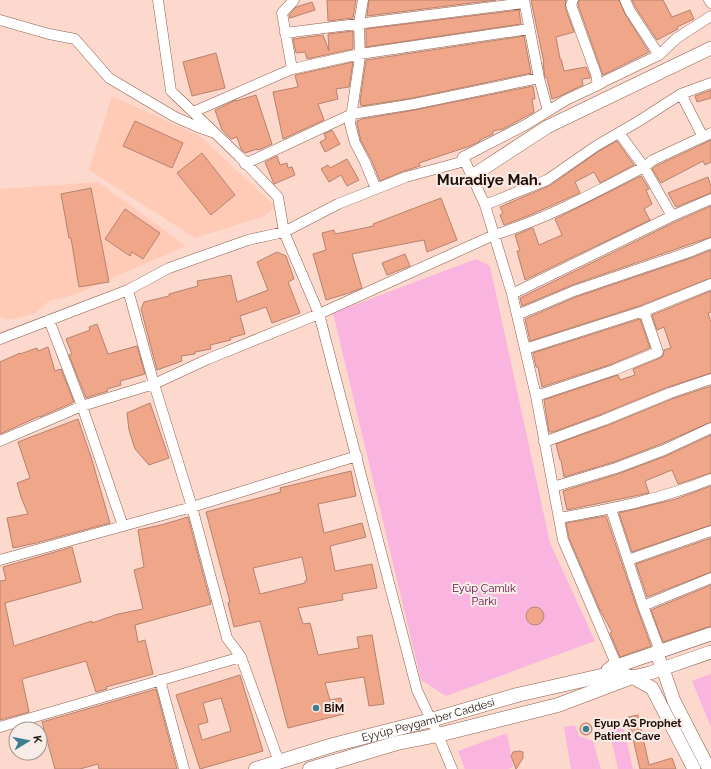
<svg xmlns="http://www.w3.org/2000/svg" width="711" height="769" font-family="Raleway,sans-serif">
<rect width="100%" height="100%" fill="#fcd9cc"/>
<!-- built -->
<path fill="#ffcbb7" d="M112,96L200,136L275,206L265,216L195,238L89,170Z
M98,182L186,246L74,295L49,301L34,314L10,320L0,317V189Z"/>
<!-- green -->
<path fill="#f9b5df" d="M476,259L490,266L550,543L595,641L446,696L421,680L333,313Z
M711,674V727L692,681Z
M622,721L633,769H618L608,724Z
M575,725L579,736L593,741L601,769H571L564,727Z
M507,733L513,767L508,769H465L458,751Z"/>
<!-- building -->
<path fill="#f0a689" stroke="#b6826e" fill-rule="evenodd" d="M327,0H356L353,18L328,21Z
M369,0H496L367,16Z
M531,0H566L565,7L574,32L556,37L560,59H561L564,71L586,67L590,76V78L582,79L583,85L558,97L552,99L547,78L545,77L543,63H544Z
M579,0H619L625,14L649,52L603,75L578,5Z
M632,0H663L672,17L690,10L694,19L677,27L678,29L657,40L636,8Z
M312,2L315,10L290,18L289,15L296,7Z
M519,10L521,24L366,47V29Z
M353,31V49L307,59L305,52L296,53L293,39L323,35L329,51L328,34Z
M524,36L531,73L413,98L361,106L360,101L366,60Z
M216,53L225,88L192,96L183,62Z
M353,62L349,87L336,89L338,99L318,104L324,120L283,139L273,92L298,87L295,75Z
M533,86L535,99H532L534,112L503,129L493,131V134L480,140V141L470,146L419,163L420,166L404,171L380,181L371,159L361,141L357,124V121L362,119L415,110Z
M711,90V98L697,102L695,96Z
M256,95L272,144L261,149L257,150V149L245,153L241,149L237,137L231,139L222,130L215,110L236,100V101Z
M135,121L183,143L172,168L123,146Z
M332,130L340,144L325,152L320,142L326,139L324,134Z
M711,140V162L705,165L703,161L661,183L652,169L656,166Z
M617,141L634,165L600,183L594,172L575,182L580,193L530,215L504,225L500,215L503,213L500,207L551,185L599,151Z
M202,153L235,195L211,215L177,173Z
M277,156L280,165L287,163L288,168L292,167L295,175L274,184L265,162Z
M347,159L359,180L347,186L341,175L329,182L321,169L328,165L330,168Z
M641,176L649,189L646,190L652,204L644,209L650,220L525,280L517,251H520L515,235L533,228L539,245L562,235L555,219Z
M708,177L711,186V193L676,207L668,193Z
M91,188L109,282L79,287L71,238H69L61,194Z
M441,198L457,240L427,252L424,240L352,254L362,288L349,293L326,300L313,254L326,250L322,233L334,230L335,234L374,226L373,224Z
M711,206V237L572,285L522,306L520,298L675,222Z
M125,209L160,233L143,259L132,252L130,256L105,239Z
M711,250V278L642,305L530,341L525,319L576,297L694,257Z
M277,252L286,256L294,279L288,282L300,313L272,323L266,307L240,316L245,334L230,338L231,340L210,345L211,349L195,352V354L181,356L182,361L157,370L141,309L144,302L169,296V294L198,286L197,281L231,275L237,302L263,292L268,290L257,262Z
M405,254L410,266L387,275L382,263Z
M711,291V312L708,313L711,322V373L668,387L602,414L553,432H549L544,400L618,375L620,380L635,375L633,369L660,358L663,356L664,350L671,348L664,327L657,330L652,315Z
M640,319L650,348L612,364L542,387L538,367H536L533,353Z
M97,324L108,354L137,346L145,374L120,381L121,385L107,389L108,391L86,398L69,355L72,354L66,339L90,330L89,327Z
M48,347L55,371L61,369L74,402L40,417V416L0,434V362L20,353V354L37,348L38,351Z
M711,386V422L661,444L614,462L564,477L561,460H560L556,444L606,426L672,399Z
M150,403L169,458L149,465L135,449L129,430L127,413Z
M78,419L92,460L110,523L36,543L13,548L7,518L28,514L21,497L17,483L30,478L18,442Z
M711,435V473L678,484L672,470L645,481L649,493L567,510L563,491L618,474L666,456Z
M351,471L356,496L318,504L324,533L362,523L366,537L330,546L335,571L372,564L377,588L342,594L343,600L298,608L303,624L310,623L318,655L359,648L357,637L372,635L384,704L369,706L364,677L325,683L330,700L341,698L344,714L288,728L260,621L234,627L228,603L230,602L206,512L281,492L280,488ZM302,557L307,580L305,581V583L260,594L253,568Z
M711,486V525L632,552L619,513L676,499Z
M606,516L637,608L651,646L620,657L610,633L612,632L600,610L569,538L566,523Z
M188,517L211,604L135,625L138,642L145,640L153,674L106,687L107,689L96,692L86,661L22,679L29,712L0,720V581L6,580L3,567L72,547L81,582L5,603L14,646L92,621V623L118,614L143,609L134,570L144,567L138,530L161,525Z
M711,538V572L647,597L636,564Z
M711,585V626L663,642L651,610Z
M526 616a9 9 0 1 1 18 0a9 9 0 1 1-18 0Z
M240,675L263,751L200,769L176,695ZM221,698L231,731L202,740L198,725L208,722L203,703Z
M156,689L177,769H99L98,764L80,769H55L42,722Z
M638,715L649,765L672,758L676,769H640L628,717Z
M580 729a6 6 0 1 1 12 0a6 6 0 1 1-12 0Z
M519,751L523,752V758L516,769L511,756L513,752Z"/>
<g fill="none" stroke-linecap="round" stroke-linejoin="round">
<defs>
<path id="minor" d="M158,0L171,91L239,156L278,197L284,232L319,314L417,690L438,735L452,769
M363,0L359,23L360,57L350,124L355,143L365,162L376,189
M524,0L539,78
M573,0L571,5L596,74L598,85L566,100L527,124L463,157L485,205L512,294L536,396L563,540L617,666
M625,0L630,11L659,55
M709,0L711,3
M0,20L49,34L75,39L109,78L175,117L198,127L212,132
M285,33L524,3
M292,69L360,54L529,29
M598,85L607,80L659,55L677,38L711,16
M681,94L703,137
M193,112L292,69L282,13L294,0
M619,133L644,167L672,216
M245,164L352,114L414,104L539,78L548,111
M485,205L547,180L596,146L639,121L681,94L711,83
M128,290L154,384L192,507L227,638L241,657L279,762
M512,294L672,216L711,199
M517,315L574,291L692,251L711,243
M49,320L82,406L123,526
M0,339L128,290L169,268L248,240L284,232L338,204L406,177L465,161
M525,349L644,311L711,284
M536,396L614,370L658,352L644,311
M0,441L82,406L154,384L208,359L319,314L494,235C546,219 596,192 644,167L653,160L711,133
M544,442L604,420L670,393L711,379
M553,487L616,468L664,450L711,428
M611,509L643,606L660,651
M559,518C611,509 662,499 711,479
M0,560L192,507L357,456
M628,560L711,531
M643,606L711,578
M160,680L184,769
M0,727L241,657"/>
<path id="tertiary" d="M472,176L547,127L711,48
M656,652L663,669L674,701L709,769
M608,670L614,665L617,666L711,634
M601,676L618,673L632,677L652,688L694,769
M632,677L650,673L711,652"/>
<g id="secondary">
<path id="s1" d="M256,769L333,745L431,720L517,695L601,676"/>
<path d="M310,769L397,743L438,735L558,705L632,677"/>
</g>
</defs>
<!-- minor casing -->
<use href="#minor" stroke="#8e5d4a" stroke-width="11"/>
<!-- tertiary casing -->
<use href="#tertiary" stroke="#8e5d4a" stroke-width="14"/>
<!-- secondary casing -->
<use href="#secondary" stroke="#8e5d4a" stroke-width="15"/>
<!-- minor -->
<use href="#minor" stroke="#fff" stroke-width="10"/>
<!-- tertiary -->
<use href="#tertiary" stroke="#fff" stroke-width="13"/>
<!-- secondary -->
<use href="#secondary" stroke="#fff" stroke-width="14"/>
</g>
<!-- markers -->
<g fill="#3e7d92" stroke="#f8ece8" stroke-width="1.5">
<circle cx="316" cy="708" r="4"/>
<circle cx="586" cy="729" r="4"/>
</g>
<g text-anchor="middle" stroke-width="4" stroke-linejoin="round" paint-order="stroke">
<!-- park labels -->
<g font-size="11" fill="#5a0a45" stroke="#f8ece8">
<text x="484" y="592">Eyüp Çamlık<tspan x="484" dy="13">Parkı</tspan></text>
</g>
<!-- poi labels -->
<g font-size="11" font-weight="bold" fill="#210e07" stroke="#f8ece8" text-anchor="start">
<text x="324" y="712">BİM</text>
<text x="594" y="727">Eyup AS Prophet<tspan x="594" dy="13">Patient Cave</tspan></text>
</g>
<!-- street labels -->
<g font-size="11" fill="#210e07" stroke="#f8ece8">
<text dy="4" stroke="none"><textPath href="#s1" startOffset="179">Eyyüp Peygamber Caddesi</textPath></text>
</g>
<!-- district labels -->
<g font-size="15" font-weight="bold" fill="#210e07" stroke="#f8ece8">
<text x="489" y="185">Muradiye Mah.</text>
</g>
</g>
<!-- north arrow -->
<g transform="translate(28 741) rotate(80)"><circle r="19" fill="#f8ece8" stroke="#a2938e"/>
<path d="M0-3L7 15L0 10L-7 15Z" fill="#3e7d92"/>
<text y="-6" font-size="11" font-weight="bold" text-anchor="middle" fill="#210e07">K</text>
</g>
</svg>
